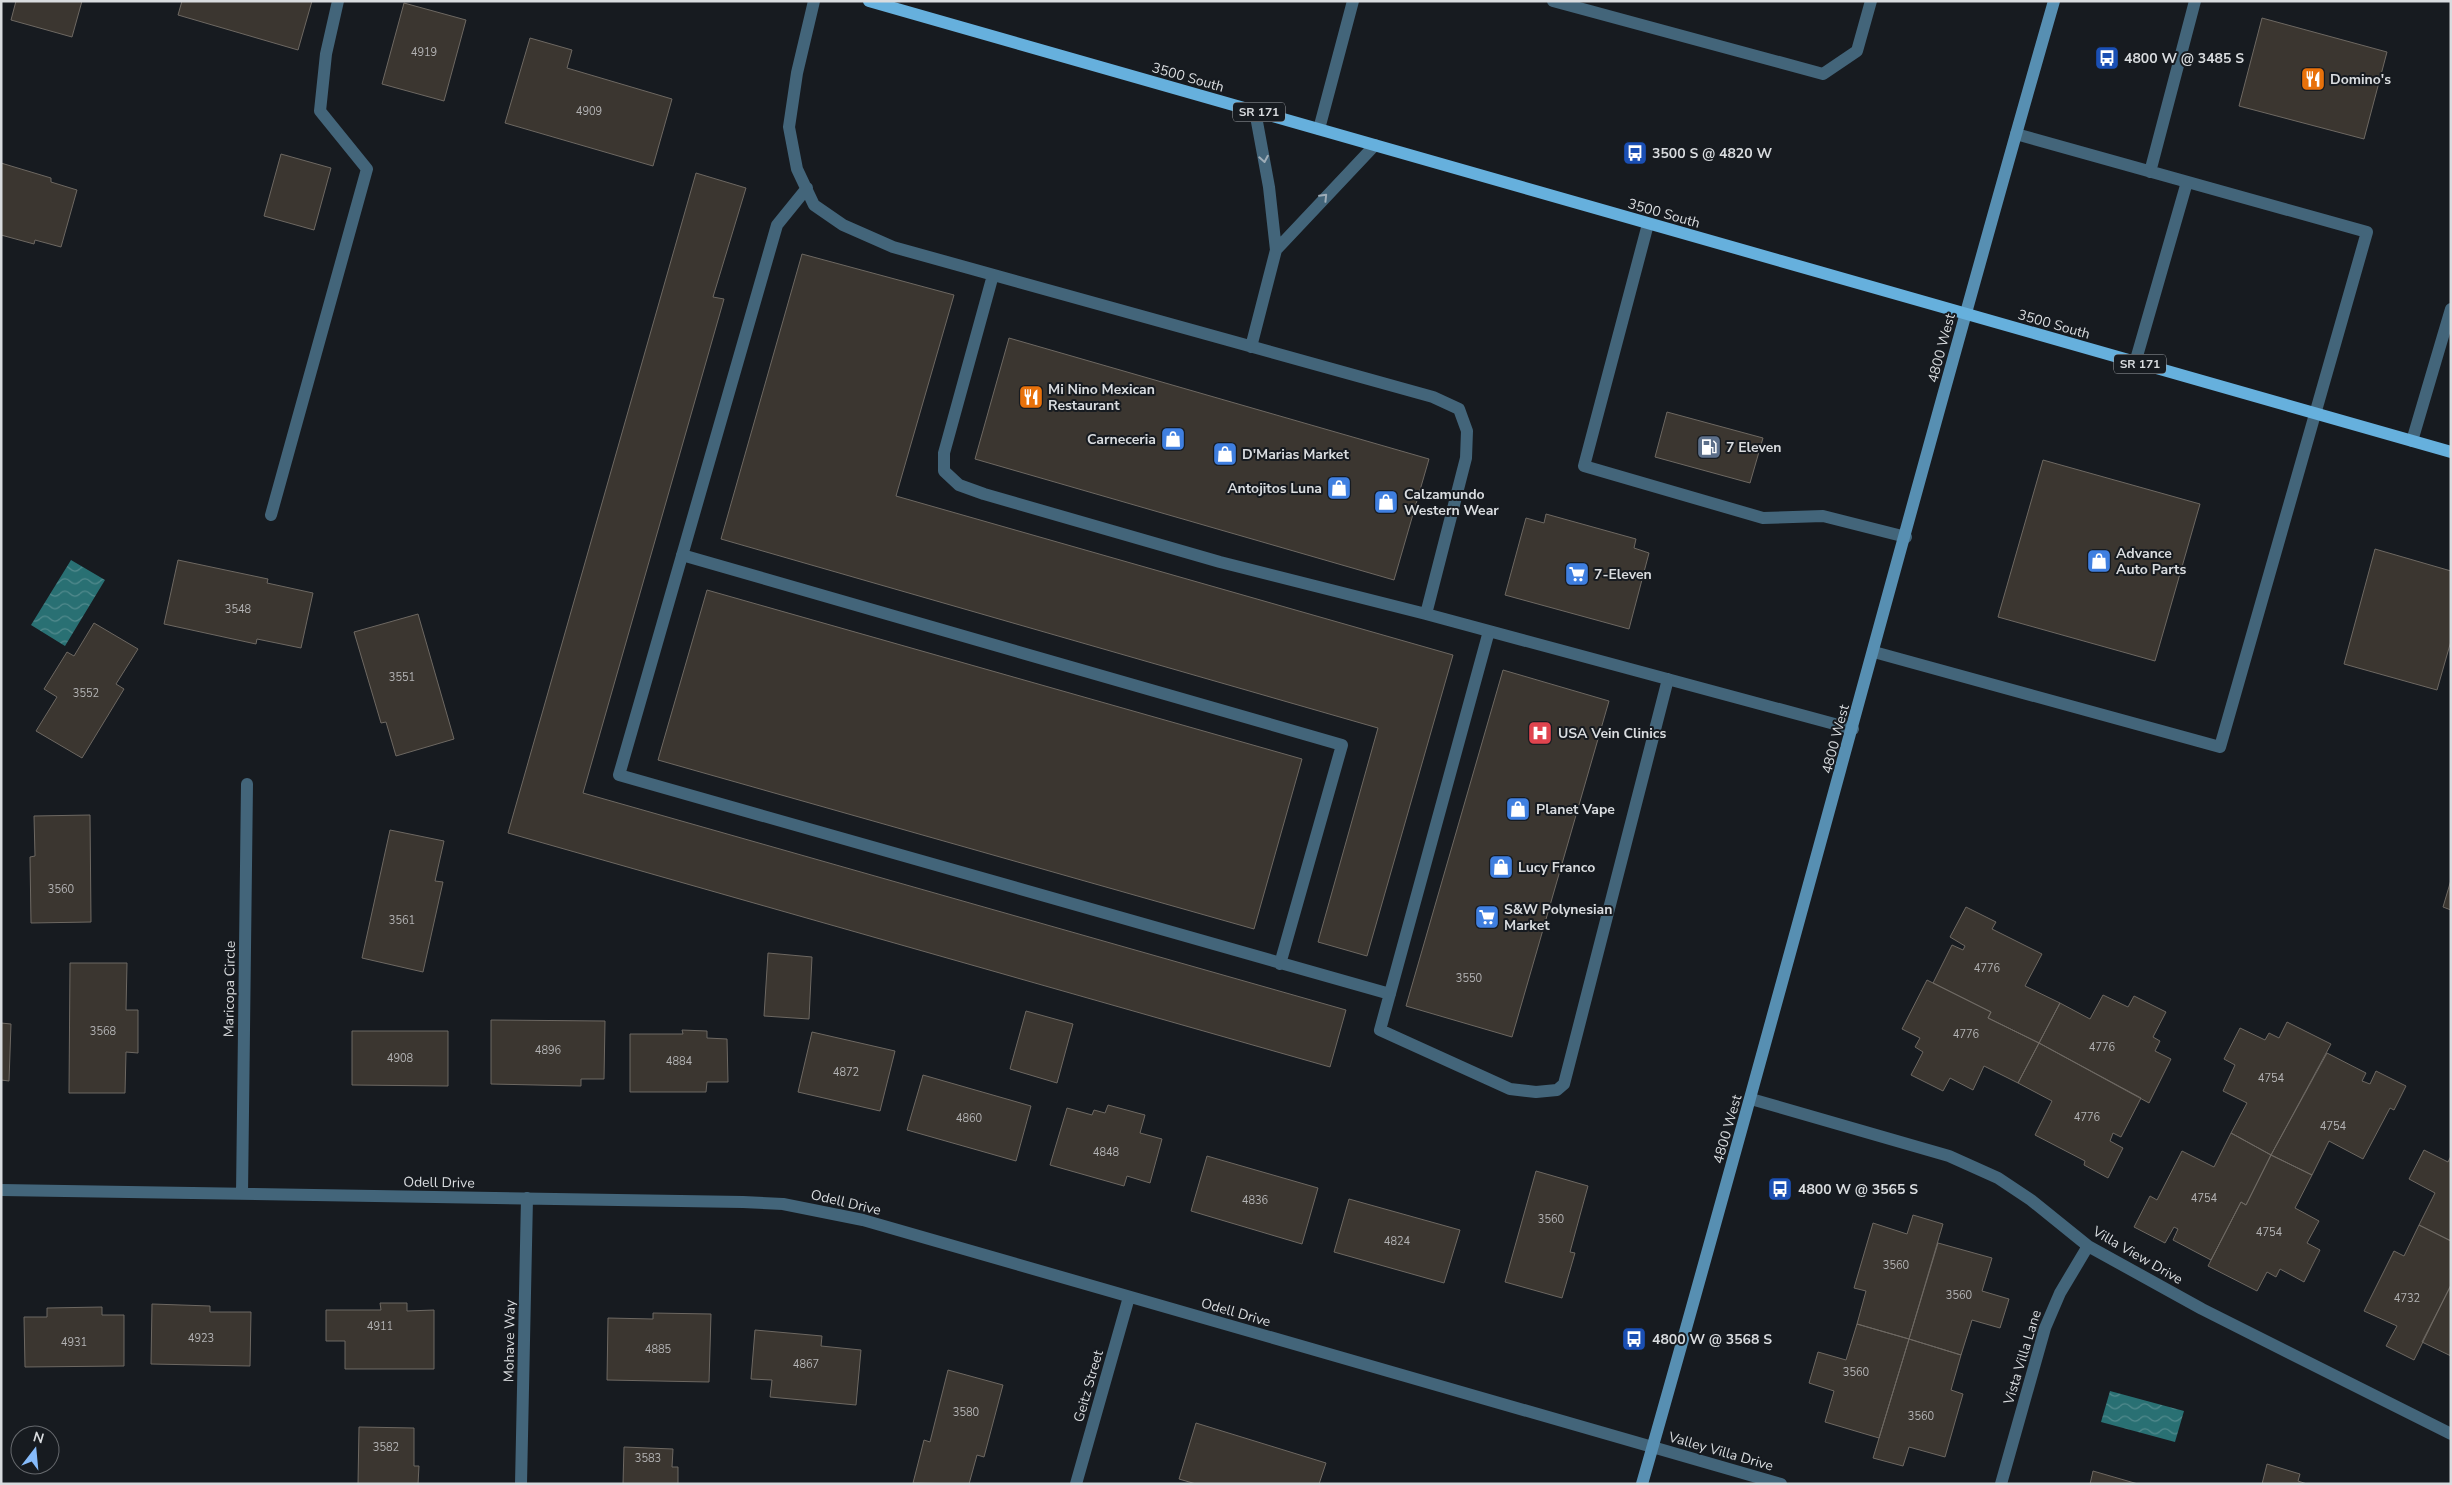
<svg xmlns="http://www.w3.org/2000/svg" width="2452" height="1485" font-family="'Nunito Sans',sans-serif">
<defs>
<pattern id="water-waves" width="16" height="10" patternUnits="userSpaceOnUse" patternTransform="scale(1.25)"><rect width="16" height="10" fill="#297073"/><path d="M0 5q4-4 8 0t8 0" fill="none" stroke="#528a8d"/></pattern>
</defs>
<rect width="100%" height="100%" fill="#171b20"/>
<!-- water -->
<path fill="url(#water-waves)" d="M71,560L105,580L65,646L31,625Z
M2110,1391L2184,1411L2175,1442L2101,1422Z"/>
<!-- building -->
<path fill="#3b3630" stroke="#6d6862" d="M16,1H82L72,37L11,20Z
M182,1H312L298,50L178,15Z
M404,3L466,20L444,101L382,84Z
M2262,18L2387,52L2364,139L2239,106Z
M530,38L572,50L567,68L672,99L653,166L505,123Z
M281,154L331,168L314,230L264,216Z
M1,163L51,178V182L77,190L61,247L35,240L34,244L1,235Z
M696,173L746,188L713,297L724,299L583,793L1346,1010L1330,1067L508,833Z
M802,254L954,295L896,496L1453,655L1367,956L1318,942L1378,728L721,539Z
M1009,338L1429,459L1394,580L975,459Z
M1667,412L1763,438L1750,483L1655,457Z
M2043,460L2200,504L2155,661L1998,617Z
M1546,514L1636,539L1634,548L1649,553L1629,629L1505,595L1526,518L1544,523Z
M2375,549L2451,571V641L2437,690L2344,664Z
M178,560L268,579L267,583L313,593L301,648L257,639L256,644L164,624Z
M707,590L1302,759L1254,929L658,760Z
M418,614L454,739L396,756L386,722L381,723L354,632Z
M94,623L138,649L116,684L124,689L82,758L36,731L57,697L44,689L67,652L74,656Z
M1503,670L1609,701L1512,1037L1406,1006Z
M90,815L91,922L31,923L30,857L35,856L34,816Z
M390,830L444,841L435,881L443,882L423,972L362,958Z
M2451,880V910L2443,907Z
M1966,907L1996,922L1992,929L2042,954L2025,986L2060,1003L2039,1043L1988,1018L1991,1012L1933,983L1952,945L1963,950L1965,946L1950,937Z
M768,953L812,957L809,1019L764,1016Z
M70,963H127L126,1010H138V1053L126,1052L125,1093H69Z
M1927,980L1991,1012L1988,1018L2039,1043L2018,1083L1984,1066L1973,1090L1950,1078L1943,1091L1911,1075L1923,1052L1915,1047L1920,1038L1902,1029Z
M2103,995L2128,1007L2134,996L2166,1012L2153,1037L2160,1041L2155,1051L2171,1059L2149,1103L2039,1043L2060,1003L2090,1019Z
M1026,1011L1073,1024L1057,1083L1010,1069Z
M491,1020L605,1021L604,1079H581V1086L491,1084Z
M2287,1022L2331,1044L2271,1155L2231,1133L2247,1103L2223,1091L2235,1065L2224,1059L2240,1028L2265,1040L2269,1033L2279,1038Z
M1,1023L11,1024L9,1081L1,1080Z
M682,1030L707,1031V1038L727,1039L728,1082H707L706,1092H630V1034H683Z
M352,1031H448V1086L352,1085Z
M812,1032L895,1051L880,1111L798,1092Z
M2039,1043L2141,1098L2121,1137L2113,1133L2110,1141L2123,1148L2108,1178L2084,1165L2085,1161L2035,1135L2052,1101L2018,1083Z
M2327,1053L2366,1073L2362,1081L2370,1084L2376,1071L2406,1086L2394,1110L2390,1108L2363,1159L2329,1141L2312,1175L2271,1155Z
M923,1075L1031,1106L1016,1161L907,1130Z
M1108,1105L1145,1115L1140,1133L1162,1139L1150,1183L1127,1176L1124,1186L1050,1165L1067,1108L1092,1115L1094,1110L1105,1113Z
M2231,1133L2271,1155L2246,1205L2241,1202L2211,1260L2173,1240L2178,1229L2174,1227L2165,1243L2134,1227L2150,1196L2157,1200L2182,1151L2214,1167Z
M2424,1150L2448,1162L2451,1156V1241L2419,1225L2435,1193L2409,1179Z
M2271,1155L2312,1175L2295,1208L2319,1221L2307,1243L2320,1250L2304,1282L2280,1269L2276,1277L2267,1272L2257,1291L2208,1266L2241,1202L2246,1205Z
M1207,1156L1318,1188L1302,1244L1191,1211Z
M1536,1171L1588,1186L1570,1252L1575,1253L1562,1298L1505,1282Z
M1349,1199L1460,1230L1444,1283L1334,1252Z
M1913,1215L1943,1224L1909,1339L1857,1324L1866,1291L1854,1288L1873,1223L1907,1234Z
M2419,1225L2451,1241V1285L2414,1360L2386,1346L2397,1326L2364,1311L2394,1251L2404,1256Z
M1938,1243L1992,1258L1982,1291L2009,1299L2000,1328L1972,1320L1961,1355L1909,1339Z
M2451,1285V1356L2422,1342Z
M380,1303H407V1311L434,1310V1369H345V1341H326V1310H381Z
M152,1304L210,1306V1312H251L250,1366L151,1364Z
M102,1307V1315H124V1366L25,1367L24,1317H47V1308Z
M653,1313L711,1314L709,1382L607,1380L608,1318L653,1319Z
M1857,1324L1909,1339L1879,1438L1825,1422L1834,1391L1809,1383L1818,1352L1846,1360Z
M755,1330L822,1336L821,1346L861,1350L856,1405L770,1397L772,1380L751,1379Z
M1909,1339L1961,1355L1951,1390L1963,1394L1945,1457L1909,1447L1903,1466L1873,1458Z
M948,1370L1003,1385L984,1457L977,1455L969,1484L913,1483L924,1440L930,1442Z
M1196,1423L1326,1463L1319,1484H1196L1179,1479Z
M359,1427L414,1428V1466H419L418,1484H358Z
M624,1447L673,1449L672,1467H678V1484H623Z
M2267,1464L2300,1474L2298,1481L2307,1484H2262Z
M2093,1471L2138,1484H2090Z"/>
<g fill="none" stroke-linecap="round" stroke-linejoin="round">
<!-- lane -->
<path stroke="#43657a" stroke-width="12" d="M814,1L797,73L789,127L797,169L814,205L843,225L893,247L1433,397L1459,409L1467,431L1466,458L1426,614L1853,729
M1553,1L1823,74L1857,51L1871,1
M1255,111L1269,187L1276,250L1375,145
M1319,129L1353,1
M2150,172L2195,1
M807,188L777,225L619,775L1390,994
M1648,224L1584,466L1763,518L1823,516L1906,537
M993,275L944,453V471L959,485L984,494L1220,562L1426,614
M1251,347L1276,250
M2135,363L2187,182
M2412,441L2451,309
M271,515L367,169L320,111L326,54L338,1
M682,555L1342,745L1280,964
M1489,631L1380,1030L1510,1089L1536,1092L1557,1090L1564,1084L1668,679
M1874,652L2220,747L2367,232L2016,134"/>
<!-- street -->
<path stroke="#43657a" stroke-width="12" d="M1751,1099L1949,1156L1998,1178L2031,1200L2088,1246L2202,1309L2451,1434
M1,1190L743,1202L783,1204L863,1220L1781,1484
M242,1194L247,784
M521,1484L527,1198
M1076,1484L1129,1297
M2001,1484L2045,1328L2060,1293L2088,1246"/>
<!-- secondary -->
<path stroke="#578fb2" stroke-width="12" d="M1642,1484C1783,991 1912,494 2054,1"/>
<!-- primary -->
<path stroke="#66b0dd" stroke-width="12" d="M869,1L2451,452"/>
</g>
<!-- one-way arrows -->
<defs><path id="oneway-chevron" d="M-2-3.5L2.5 0L-2 3.5" fill="none" stroke-width="1.6" stroke-linecap="round" stroke-linejoin="round" transform="scale(1.25)"/></defs>
<g stroke="#9dacb7">
<use href="#oneway-chevron" transform="translate(1264 159) rotate(80)"/>
<use href="#oneway-chevron" transform="translate(1324 197) rotate(-46)"/>
</g>
<!-- icons -->
<defs>
<symbol id="bus-square" viewBox="-11 -11 22 22"><rect x="-9" y="-9" width="18" height="18" rx="4" fill="#1a4fb4" stroke="#171b20"/><path d="M-5-6H5V4H4V6H2V4H-2V6H-4V4H-5ZM-3.5-4V0h7V-4ZM-3.5 1.2v1.5H-2V1.2ZM2 1.2v1.5H3.5V1.2Z" fill="#fff"/></symbol>
<symbol id="restaurant-square" viewBox="-11 -11 22 22"><rect x="-9" y="-9" width="18" height="18" rx="4" fill="#e8710a" stroke="#171b20"/><path d="M-5-6h1v4h1v-4h1v4h1v-4h1v5L-1.5 .5V6h-2V.5L-5-1ZM5-6V6H3V1.5H1.5Q1.5-4 5-6Z" fill="#fff"/></symbol>
<symbol id="shop-square" viewBox="-11 -11 22 22"><rect x="-9" y="-9" width="18" height="18" rx="4" fill="#3f7fe0" stroke="#171b20"/><path d="M-5-2.5h2.3a2.7 3.5 0 0 1 5.4 0H5L5.5 6h-11ZM-1.5-2.5h3a1.5 2.3 0 0 0-3 0Z" fill="#fff"/></symbol>
<symbol id="fuel-square" viewBox="-11 -11 22 22"><rect x="-9" y="-9" width="18" height="18" rx="4" fill="#5c6f8a" stroke="#171b20"/><path d="M-5.5-6h7V0h2V4h1.3V-2.5L3-4.5l.8-.8L6-3V5H2.5V1h-1V6h-7ZM-4.2-4.7v3.2H.2V-4.7Z" fill="#fff"/></symbol>
<symbol id="supermarket-square" viewBox="-11 -11 22 22"><rect x="-9" y="-9" width="18" height="18" rx="4" fill="#3f7fe0" stroke="#171b20"/><path d="M-6-5.5h2.5l.6 2H6L4.5 2H-2.5L-4.4-4H-6ZM-1.5 3.2a1.3 1.3 0 1 0 .1 0ZM3 3.2a1.3 1.3 0 1 0 .1 0Z" fill="#fff"/></symbol>
<symbol id="hospital-square" viewBox="-11 -11 22 22"><rect x="-9" y="-9" width="18" height="18" rx="4" fill="#e0444e" stroke="#171b20"/><path d="M-5-5h3v3.5h4V-5h3V5h-3V1.5h-4V5h-3Z" fill="#fff"/></symbol>
</defs>
<g fill-rule="evenodd">
<use href="#bus-square" x="2093" y="44" width="28" height="28"/>
<use href="#restaurant-square" x="2299" y="65" width="28" height="28"/>
<use href="#bus-square" x="1621" y="139" width="28" height="28"/>
<use href="#restaurant-square" x="1017" y="383" width="28" height="28"/>
<use href="#shop-square" x="1159" y="425" width="28" height="28"/>
<use href="#fuel-square" x="1695" y="433" width="28" height="28"/>
<use href="#shop-square" x="1211" y="440" width="28" height="28"/>
<use href="#shop-square" x="1325" y="474" width="28" height="28"/>
<use href="#shop-square" x="1372" y="488" width="28" height="28"/>
<use href="#shop-square" x="2085" y="547" width="28" height="28"/>
<use href="#supermarket-square" x="1563" y="560" width="28" height="28"/>
<use href="#hospital-square" x="1526" y="719" width="28" height="28"/>
<use href="#shop-square" x="1504" y="795" width="28" height="28"/>
<use href="#shop-square" x="1487" y="853" width="28" height="28"/>
<use href="#supermarket-square" x="1473" y="903" width="28" height="28"/>
<use href="#bus-square" x="1766" y="1175" width="28" height="28"/>
<use href="#bus-square" x="1620" y="1325" width="28" height="28"/>
</g>
<g text-anchor="middle" stroke-width="4" stroke-linejoin="round" paint-order="stroke">
<!-- number labels -->
<g font-size="11" fill="#b2b2b3">
<text x="424" y="56">4919</text>
<text x="589" y="115">4909</text>
<text x="238" y="613">3548</text>
<text x="402" y="681">3551</text>
<text x="86" y="697">3552</text>
<text x="61" y="893">3560</text>
<text x="402" y="924">3561</text>
<text x="1987" y="972">4776</text>
<text x="1469" y="982">3550</text>
<text x="103" y="1035">3568</text>
<text x="1966" y="1038">4776</text>
<text x="2102" y="1051">4776</text>
<text x="548" y="1054">4896</text>
<text x="400" y="1062">4908</text>
<text x="679" y="1065">4884</text>
<text x="846" y="1076">4872</text>
<text x="2271" y="1082">4754</text>
<text x="2087" y="1121">4776</text>
<text x="969" y="1122">4860</text>
<text x="2333" y="1130">4754</text>
<text x="1106" y="1156">4848</text>
<text x="2204" y="1202">4754</text>
<text x="1255" y="1204">4836</text>
<text x="1551" y="1223">3560</text>
<text x="2269" y="1236">4754</text>
<text x="1397" y="1245">4824</text>
<text x="1896" y="1269">3560</text>
<text x="1959" y="1299">3560</text>
<text x="2407" y="1302">4732</text>
<text x="380" y="1330">4911</text>
<text x="201" y="1342">4923</text>
<text x="74" y="1346">4931</text>
<text x="658" y="1353">4885</text>
<text x="806" y="1368">4867</text>
<text x="1856" y="1376">3560</text>
<text x="966" y="1416">3580</text>
<text x="1921" y="1420">3560</text>
<text x="386" y="1451">3582</text>
<text x="648" y="1462">3583</text>
</g>
<!-- shield labels -->
<g fill="#171b20" stroke="#9fa2a6" stroke-width="1">
<rect x="1233" y="102.5" width="52" height="19" rx="4"/>
<rect x="2114" y="354.5" width="52" height="19" rx="4"/>
</g>
<g font-size="12" font-weight="bold" fill="#d9dcdf">
<text x="1259" y="116">SR 171</text>
<text x="2140" y="368">SR 171</text>
</g>
<!-- poi labels -->
<g font-size="14" font-weight="bold" fill="#d9dcdf" stroke="#171b20" text-anchor="start">
<text x="2124" y="63">4800 W @ 3485 S</text>
<text x="2330" y="84">Domino's</text>
<text x="1652" y="158">3500 S @ 4820 W</text>
<text x="1048" y="394">Mi Nino Mexican<tspan x="1048" dy="16">Restaurant</tspan></text>
<text x="1156" y="444" text-anchor="end">Carneceria</text>
<text x="1726" y="452">7 Eleven</text>
<text x="1242" y="459">D'Marias Market</text>
<text x="1322" y="493" text-anchor="end">Antojitos Luna</text>
<text x="1404" y="499">Calzamundo<tspan x="1404" dy="16">Western Wear</tspan></text>
<text x="2116" y="558">Advance<tspan x="2116" dy="16">Auto Parts</tspan></text>
<text x="1594" y="579">7-Eleven</text>
<text x="1558" y="738">USA Vein Clinics</text>
<text x="1536" y="814">Planet Vape</text>
<text x="1518" y="872">Lucy Franco</text>
<text x="1504" y="914">S&amp;W Polynesian<tspan x="1504" dy="16">Market</tspan></text>
<text x="1798" y="1194">4800 W @ 3565 S</text>
<text x="1652" y="1344">4800 W @ 3568 S</text>
</g>
<!-- street labels -->
<g font-size="14" fill="#d9dcdf" stroke="#171b20">
<text transform="translate(1188 77) rotate(16)" y="5">3500 South</text>
<text transform="translate(1664 213) rotate(16)" y="5">3500 South</text>
<text transform="translate(2054 324) rotate(16)" y="5">3500 South</text>
<text transform="translate(1941 348) rotate(-75)" y="5">4800 West</text>
<text transform="translate(1835 739) rotate(-75)" y="5">4800 West</text>
<text transform="translate(229 989) rotate(-89)" y="5">Maricopa Circle</text>
<text transform="translate(1727 1129) rotate(-74)" y="5">4800 West</text>
<text transform="translate(439 1182) rotate(1)" y="5">Odell Drive</text>
<text transform="translate(846 1202) rotate(13)" y="5">Odell Drive</text>
<text transform="translate(2138 1255) rotate(30)" y="5">Villa View Drive</text>
<text transform="translate(1236 1312) rotate(16)" y="5">Odell Drive</text>
<text transform="translate(509 1341) rotate(-89)" y="5">Mohave Way</text>
<text transform="translate(2022 1357) rotate(-73)" y="5">Vista Villa Lane</text>
<text transform="translate(1088 1386) rotate(-74)" y="5">Geitz Street</text>
<text transform="translate(1721 1451) rotate(16)" y="5">Valley Villa Drive</text>
</g>
</g>
<!-- border -->
<rect width="2452" height="1485" fill="none" stroke="#d9dcdf" stroke-width="5"/>
<!-- north arrow -->
<g transform="translate(35 1450) rotate(16)"><circle r="24" fill="#171b20" stroke="#65686c"/>
<path d="M0-4L9 19L0 12L-9 19Z" fill="#86bbfb"/>
<text y="-8" font-size="14" font-weight="bold" text-anchor="middle" fill="#d9dcdf">N</text>
</g>
</svg>
